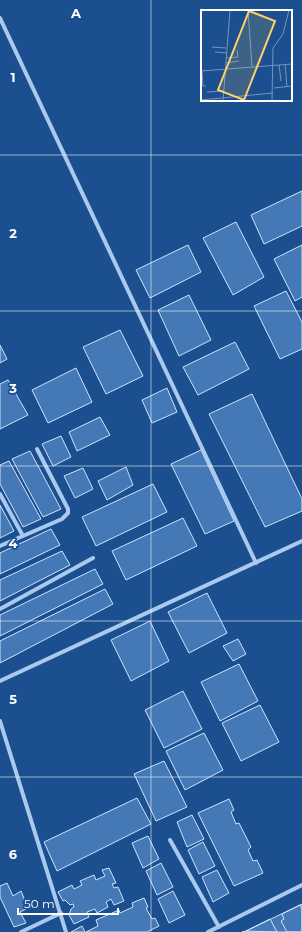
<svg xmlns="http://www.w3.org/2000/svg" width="302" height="932" font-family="Montserrat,sans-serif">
<rect width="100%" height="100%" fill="#1b4f8f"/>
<!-- building -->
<path fill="#4478b7" stroke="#cfe3fa" d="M302,191V226L264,244L251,215Z
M236,222L264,277L233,295L203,238Z
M188,245L201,272L150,298L136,270Z
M302,245V297L295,301L274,259Z
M286,291L302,322V349L280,359L254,306Z
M189,295L211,340L179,356L158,310Z
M120,330L143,376L106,394L83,347Z
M235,342L249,369L198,395L183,367Z
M0,345L7,359L0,363Z
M76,368L92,402L48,423L32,390Z
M8,380L28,415L0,429V384Z
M167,388L177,412L152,423L142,400Z
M252,394L302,499V511L265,527L209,414Z
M100,417L110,435L77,451L69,432Z
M61,436L71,457L53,466L42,444Z
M201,450L234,521L205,534L171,464Z
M30,451L61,509L43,517L12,459Z
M9,461L41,519L23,527L0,484V465Z
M126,467L133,485L107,500L98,481Z
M83,468L93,489L75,498L64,476Z
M153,484L167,512L96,546L82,517Z
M0,505L14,531L0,538Z
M183,518L197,546L126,580L112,551Z
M51,529L60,545L0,574V553Z
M62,551L70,565L0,601V580Z
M95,569L103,584L0,636V615Z
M105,589L113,604L0,663V641Z
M207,593L227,633L189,653L168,612Z
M150,621L169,661L131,681L111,640Z
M238,639L246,654L233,661L223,646Z
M239,664L258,701L220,721L201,682Z
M183,691L202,729L164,748L145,710Z
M260,705L279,742L241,761L222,723Z
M204,733L223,770L185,790L166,751Z
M164,761L187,807L156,821L134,774Z
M137,798L151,824L57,871L44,842Z
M229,799L234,810L231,812L236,824L239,823L251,847L248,850L253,861L257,860L263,873L234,886L198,813Z
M192,815L204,839L187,847L177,822Z
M148,836L159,859L143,868L132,843Z
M203,842L215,866L199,874L188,850Z
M161,863L173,887L157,895L146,871Z
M109,868L116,883L112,884L114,888L118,887L124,901L114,905L111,899L106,902L108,907L97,913L95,909L87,912L89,917L74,924L69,915L71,909L74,907L73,904L70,905L65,900L63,901L58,892L72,885L74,889L82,885L80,881L94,875L96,880L105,876L102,870Z
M217,870L229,893L213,902L202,877Z
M7,883L13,896L21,891L28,908L20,912L26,923L14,927L0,897V886Z
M173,891L185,915L169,923L158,899Z
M144,898L148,907L146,908L152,919L155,918L159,926L147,932H86L98,926L96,920L119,910L120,913L133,907L132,903Z
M302,904V932H242L246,931Z
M300,905L302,909V932H287L281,921L284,919L282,914Z
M270,919L277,932L246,931Z
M82,926L85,932H71Z"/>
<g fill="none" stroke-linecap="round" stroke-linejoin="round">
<!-- street -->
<path stroke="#a9c9ee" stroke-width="4" d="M0,18L256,563
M0,494L23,536
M0,546L62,519L68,513V509L37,449
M0,609L93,558
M0,681L302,541
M0,721L66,932
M170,840L219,927
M21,932L61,913
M208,932L302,885"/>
</g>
<!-- grid -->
<path fill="none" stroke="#fff" stroke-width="1" stroke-opacity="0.55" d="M151,0V932M0,155H302M0,311H302M0,466H302M0,621H302M0,777H302"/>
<!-- overview -->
<g transform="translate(201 10)">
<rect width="91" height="91" fill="#1b4f8f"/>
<path fill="none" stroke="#7695bc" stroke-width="1" d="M47,0L51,57M11,37L25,38M14,42L26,43M25,48L37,47L36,40M25,53L38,51M84,54L86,77M78,55L80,71M0,61L91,54M1,61L2,76H5M73,78L91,76M6,82L23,81M0,90L72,83M22,91L29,0M71,91L72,38L82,24L88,0"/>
<path fill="#ffd166" fill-opacity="0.15" stroke="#ffd166" stroke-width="2" d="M48,1L74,11L43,90L17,80Z"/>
<rect width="91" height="91" fill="none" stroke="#fff" stroke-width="2"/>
</g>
<g font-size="13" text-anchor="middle" font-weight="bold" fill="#fff" stroke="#1b4f8f" stroke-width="3.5" stroke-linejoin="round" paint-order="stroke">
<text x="76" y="18">A</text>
<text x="13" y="82">1</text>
<text x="13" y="238">2</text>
<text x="13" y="393">3</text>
<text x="13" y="548">4</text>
<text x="13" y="704">5</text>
<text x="13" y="859">6</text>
</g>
<!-- scale -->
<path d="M18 908v6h100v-6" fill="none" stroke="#ffffff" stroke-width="2"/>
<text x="24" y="908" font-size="12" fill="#ffffff" stroke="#1b4f8f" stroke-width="3" paint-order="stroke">50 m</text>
</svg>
